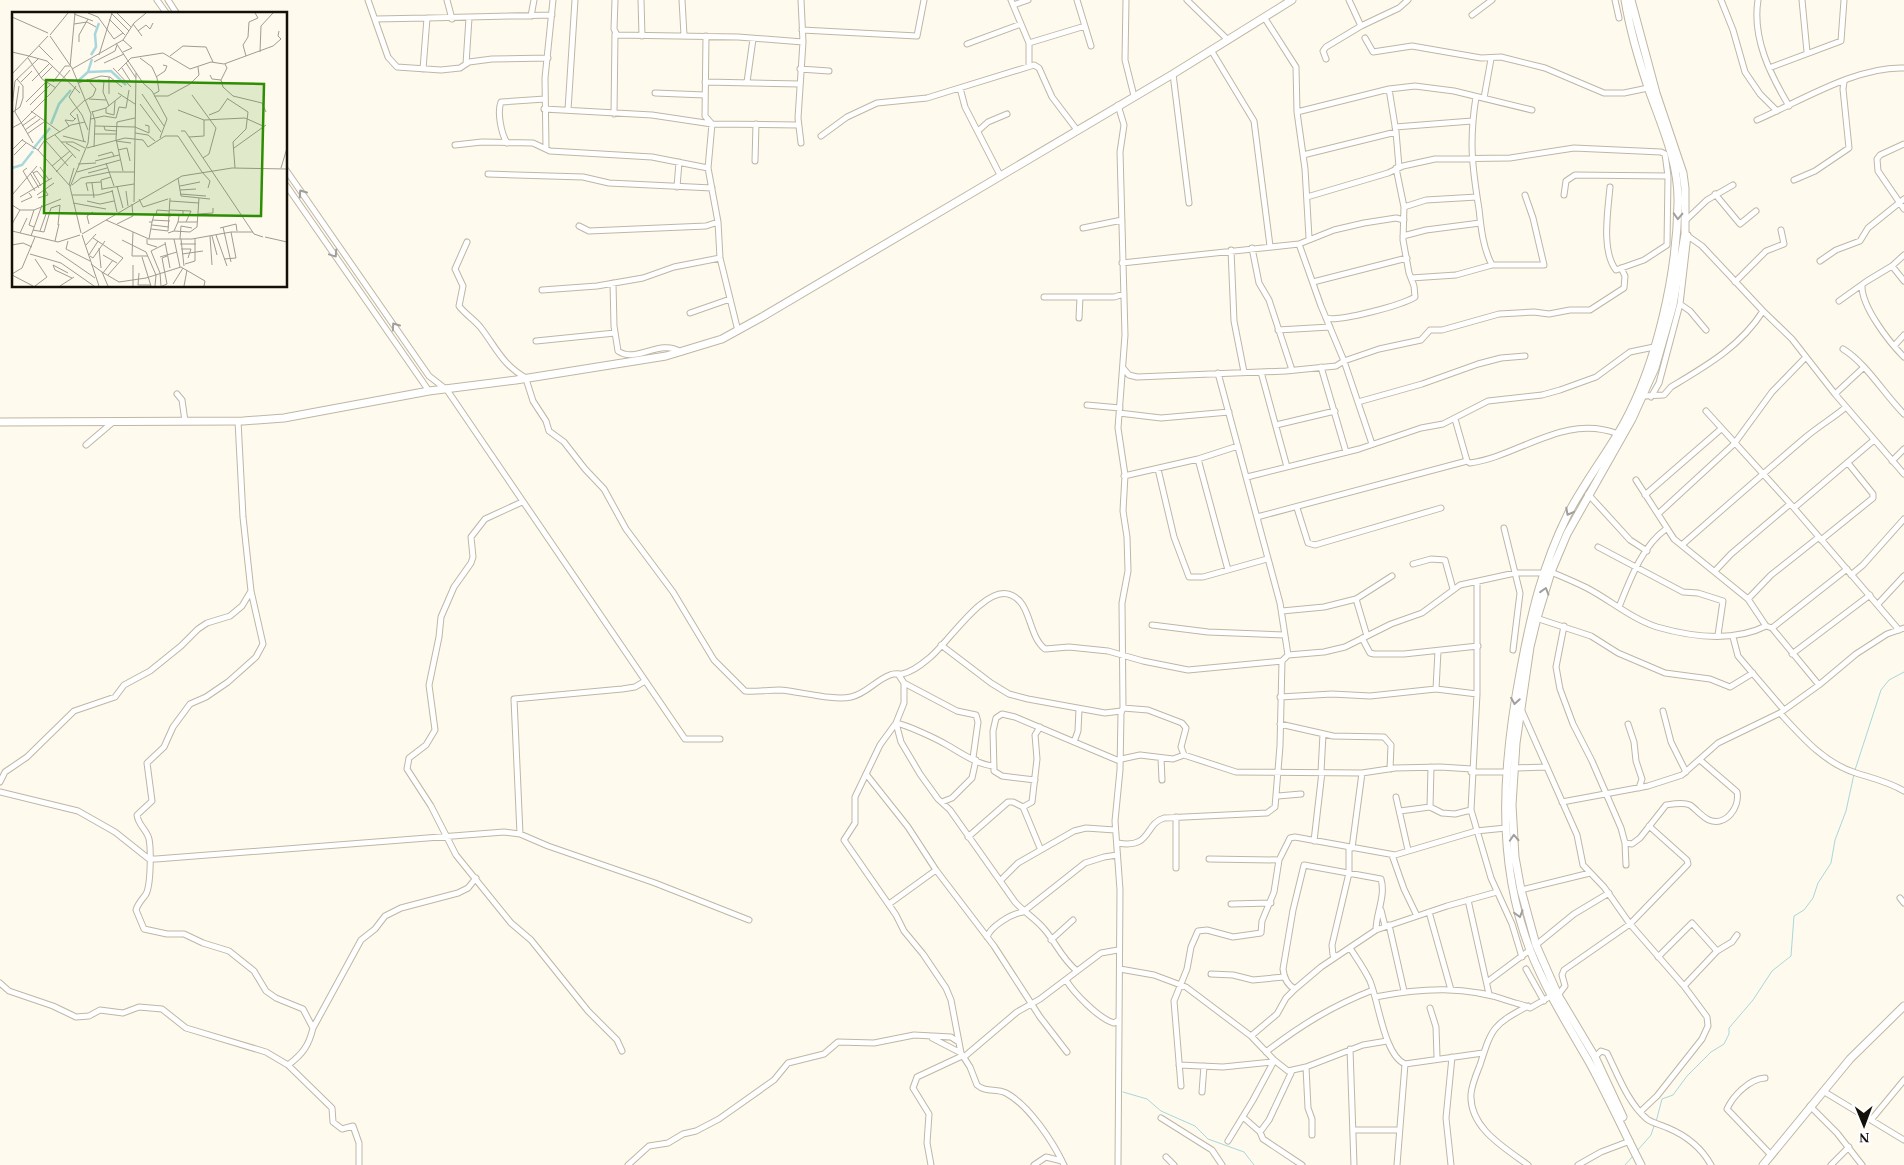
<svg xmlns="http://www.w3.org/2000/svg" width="1904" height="1165" font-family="'Times New Roman',serif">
<rect width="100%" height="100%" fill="#fffaee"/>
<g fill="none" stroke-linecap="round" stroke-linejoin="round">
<!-- stream -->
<path stroke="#a7d7dc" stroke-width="1" d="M1855,770L1881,690L1889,680L1904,672
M1123,1092L1147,1099L1161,1111L1195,1126L1208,1139L1244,1152L1254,1165
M1656,1122L1662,1099L1673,1095L1687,1076L1711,1052L1724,1044L1729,1034V1028L1753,1000L1772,971L1791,956L1794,916L1804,910L1813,898L1818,883L1831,863L1835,840L1846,811L1854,774
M1637,1151L1651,1135L1654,1126
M1625,1165L1633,1156"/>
<defs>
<path id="street" d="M157,0L167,14
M168,0L177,14
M368,0L388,57L397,67L441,70L460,68L469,62L492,59L548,58
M447,0L452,19
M615,0L614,29L617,35L738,37L803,42
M641,0L642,36
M682,0L684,35
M1011,0L1029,43V66
M1077,0L1091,46
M1126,0L1125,60L1134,96
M1187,0L1228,40
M1349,0L1361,26
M1615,0L1619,18
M1721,0L1733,30L1745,72L1760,94L1777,111
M1758,0C1752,38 1770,74 1789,106
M1802,0L1807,52
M1013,5L1028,0
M1472,15L1492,0
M531,16L534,0
M1264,17L1296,67L1297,112L1305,169L1309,238
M376,19L427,18
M802,30L917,36L924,0
M706,36L705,116L712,124L708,168
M1365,38L1373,52L1412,46L1481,58L1501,57L1545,68L1604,93H1624L1648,88
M1029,43L1085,26
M967,44L1021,24
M1211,50L1254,121L1270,246
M1326,59L1323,51L1326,47L1361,26L1399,8L1408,0
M466,64L469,18
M1769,68L1841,41L1844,0
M423,69L427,18L552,15
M800,69L829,71
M1173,74L1189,203
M705,82L800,84
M747,82L753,39
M960,88L965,107L1000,175
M1389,89L1396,132L1399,167
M655,93L705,95
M1476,97C1469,141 1472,166 1479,209C1481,228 1483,248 1492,265
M1484,98L1491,59
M544,109L652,115L712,124L798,125
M568,110L575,0
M1297,112L1389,89L1415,86L1454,91L1532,110
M614,114L615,34
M1757,120C1801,101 1857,66 1904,68
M1395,127L1472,121
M978,131L988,122L1007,114
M821,136L847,117L877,103L927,98L1034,65L1039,68L1052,97L1077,130
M507,143C501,133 497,112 501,102L545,99
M801,143L798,118L803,42L801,0
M1904,144L1880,155L1877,159L1878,171L1904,209
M455,145L482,142L533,143L550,151L652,157L708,168L718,222L720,258L738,331
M546,149L545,78L553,0
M1303,155L1396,132
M755,161L756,124
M286,170L429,376L447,390L685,739H720
M488,174L583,177L609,183L712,188
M1794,180L1815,171L1849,148L1843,89L1844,82
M286,185L429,391
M677,187L679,162
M1610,187C1608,210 1601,251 1616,270L1644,260L1667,245L1668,176
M1715,194L1740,224L1756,211
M1307,197L1388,173L1403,166L1435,159L1510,158L1574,148L1661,152L1665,154L1668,176L1575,175L1566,181L1564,195
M1404,207L1426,200L1477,197
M1686,220L1707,200L1733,185
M579,226L589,231L706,226L718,222
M1083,228L1122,220
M1685,234L1702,246L1763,311L1792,339L1835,394L1904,474
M1403,236L1426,230L1480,223
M467,242L455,269L463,286L459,306C466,315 475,320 481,328C497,349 502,364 526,378
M1299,244L1321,306L1344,361L1372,444
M1252,248L1259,283L1269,300L1292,370
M1231,250L1234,321L1244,372
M1820,261L1836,250L1860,241L1868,228L1904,199
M1122,263L1299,244L1334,230L1364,223L1396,218L1404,220
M1892,266L1904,281
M1411,278L1456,275L1492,265H1544L1533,218L1525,195
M1313,282L1407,258
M1735,282L1766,251L1784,244L1781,230
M613,283L614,326L618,351C636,364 660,338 681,352
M1862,285C1861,306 1889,342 1904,357
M542,290L597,286L643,278L674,267L720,258
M1044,297H1080
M1839,301L1867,281L1892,266L1904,255
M1680,304L1690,311L1706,330
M690,313L730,299
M1079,318L1080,297H1114L1124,294
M1326,318C1340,322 1402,305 1415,297L1414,286L1409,273L1403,240L1404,207L1396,168
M1278,330L1330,327
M536,341L615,333
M1894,346L1904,335
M1843,349C1866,363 1884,394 1904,414
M1321,367L1346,452
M1123,368L1129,375L1137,377L1286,371L1336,366L1344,361L1379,349L1421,340L1430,330H1442L1499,314L1534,312L1549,314L1570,310H1590L1624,288L1625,276L1621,268
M1261,372L1287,467
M1218,373L1280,603L1288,655
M526,379L533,401L546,421L549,431L564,442L585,469L604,489L626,529L673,592L714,660L745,691C756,692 768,690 779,690C799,691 832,701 851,697C866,694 876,680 890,675C894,673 898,674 902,674C911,672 921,665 928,659C946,646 983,587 1008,594C1032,600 1027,635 1045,649L1069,647L1108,651L1143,661L1188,670L1282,661
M177,394L182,400L185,421
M1835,394L1863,368
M1643,396L1664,395L1671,387C1706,366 1740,347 1763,311
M1651,397L1659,383L1680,304L1688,235
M1358,402L1422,384L1478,364L1501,358L1525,356
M1087,405L1120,408
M1706,411L1794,508L1899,630
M1119,413L1161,418L1229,412
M1455,419L1467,461L1470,463C1520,456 1564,413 1618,434
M238,421L243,517L251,591L263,644L256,657L228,682L206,697L190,704L173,727L164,747L147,763L152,801L137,815C138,825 147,830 149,839C151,849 151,885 146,894C142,900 138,903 136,910L144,929L167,934H184L203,943L229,951L254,971L266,991L276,998L303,1009L313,1028
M1276,425L1335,411
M86,445L113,422
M1198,459L1228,570
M1892,461L1904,449
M1158,469L1174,537L1189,577H1203L1267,559
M1124,476L1198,459L1238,446
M1247,477L1359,449L1421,428L1443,424L1488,401L1542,395L1560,390L1596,377L1630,352L1654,347
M1636,480L1674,539L1748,599L1766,626L1772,628L1819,685
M1588,494L1630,540L1647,551
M1645,495L1721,429
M522,502L485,519L471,537L473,557L471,563L454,587L441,617L439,637L429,685L435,730L426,745L409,758L407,769L431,806L456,855L511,923L531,940L588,1011L617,1040L622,1051
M1297,508L1308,543L1315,545L1441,508
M1794,508L1874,440
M1658,514L1734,444L1772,392L1806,357
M1257,517L1467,461
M1504,528L1520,593L1513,650
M1821,540L1873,498V494L1848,463
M1683,544C1724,508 1765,472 1806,437C1819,426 1833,418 1846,407
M1598,547L1683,592L1698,593L1723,601L1718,635
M1413,564L1431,559L1445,560L1453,589
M1715,571L1731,554L1790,504
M1551,572C1563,577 1575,582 1587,588C1610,600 1632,619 1657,627C1692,637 1734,642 1766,626
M1851,575L1863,565L1904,519
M1477,583V694L1471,810L1491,878L1512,924L1522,957
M1356,599L1392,576
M1748,599L1771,575L1819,537
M1878,604L1904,576
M1619,607C1630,580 1642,546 1666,529
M1282,611L1324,607L1356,599L1367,636
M1536,618L1591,636L1618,653L1665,673L1710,679L1730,687L1753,673
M1152,625L1208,632L1285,635
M1564,626L1556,667L1560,689L1573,724L1592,761L1621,828L1625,843L1626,865
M1772,628L1847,569
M1733,637L1738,656L1784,710
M1362,638L1370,653L1374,654H1404L1478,646
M941,645L991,683L1009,694L1028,699L1105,713L1121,711
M1792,654L1870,595
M898,674L904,683V703L896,723L880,745L855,797V823L844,840L896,915L904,931L923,954L946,988L951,1000L961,1053L970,1067L977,1085C986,1093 996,1088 1006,1093C1029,1105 1053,1142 1064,1165
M904,683L957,711L976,715L978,722L973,758
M1436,689L1438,651
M1280,697L1332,694L1370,696L1436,689L1477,694
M1123,708L1148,710L1182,723L1186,728L1181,747L1184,755
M1521,709L1577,835L1583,865L1604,887L1630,924L1684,986L1707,1017L1708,1026L1702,1039L1657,1096L1640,1112
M1663,711L1671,742L1686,772
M1780,713C1802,737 1824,763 1856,773C1872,778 1889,782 1904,791
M1280,724L1333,736L1384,737L1391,745L1390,769
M1628,724L1634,742L1636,761L1642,779L1639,788
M1074,742L1078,731L1079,709
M1161,758L1162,780
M994,766C978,765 961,753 947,745C937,739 907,725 896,723L901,742L920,774L938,799L950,810L1015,902C1024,912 1036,919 1045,930C1056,943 1062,959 1077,971
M1514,768L1546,767
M1321,772L1323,734
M1471,772H1505
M866,774L908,827L936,870L994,946L1040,1017L1067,1052
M1035,780L1002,776L994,771L993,731L996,718L1002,714L1015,717L1117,760L1140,755L1173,759L1184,755L1236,772L1362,773L1395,768L1440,767L1472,769
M0,782L5,772L27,757L74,711L115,697L124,685L150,671L181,646L198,629L207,623L230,616L242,606L251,591
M0,792L78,811L115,832L149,859H156L504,832L520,834L548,846L655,883L749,920
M1278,796L1301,794
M1396,797L1408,850
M942,802L952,798L972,778L976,760
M1562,802L1648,786L1682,775L1718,743L1780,713L1819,685L1856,654L1887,634L1904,628
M1023,807L1040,848
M1430,807L1431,767
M1400,811L1430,807L1442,813L1455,814L1471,810
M1176,817V868
M520,834L514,699L622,689L635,687L645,681
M968,837L1008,802H1013L1023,807L1032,802L1037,759L1035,735L1040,727
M1314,841L1322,772
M1118,843C1152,849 1144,824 1164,818L1267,813L1275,807L1280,746L1282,661L1288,655L1324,652L1345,647L1391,624L1422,613L1460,585L1515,573H1542
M1625,843L1632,844L1640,838L1666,805C1673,804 1683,802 1690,805C1696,809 1702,817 1709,820C1726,827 1740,807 1737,792L1700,760
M1352,848L1362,773
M1392,855L1404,889L1417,916
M1209,859L1279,860
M1001,880L1018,863L1074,831L1086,828L1115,830
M1521,890L1590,873
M1900,898L1904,903
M1468,900L1489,994
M889,904L936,870
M1231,904L1271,903
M1381,910L1385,926
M1429,912L1451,990
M1389,925L1404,991
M987,937C991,926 1011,914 1023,912L1085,863L1104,857L1117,855
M1051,940L1073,920
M1536,945L1574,914L1609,893
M1350,948C1357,959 1365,970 1370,981C1379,1003 1384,1055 1405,1064L1483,1053
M1337,956L1333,955L1332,945L1349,873V848
M1658,957L1692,923L1717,951
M1120,969L1154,975L1186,987L1251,1036L1274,1060L1288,1071L1306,1067L1363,1045L1387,1041
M1526,969L1544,1001
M1211,974L1233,975L1253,980L1284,977
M1066,980C1074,993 1099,1019 1114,1023L1119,1020
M1487,982L1530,950
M0,983L9,991L53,1006L76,1017L89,1016L100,1010L123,1013L139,1007L162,1009L186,1028L266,1052L288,1065L332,1108L333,1122L342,1129L353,1126L359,1143V1165
M1684,986L1717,951L1732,942L1737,935
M1295,989C1287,985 1284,978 1283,969L1293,910L1304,865L1381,879C1386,896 1376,913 1376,930
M1558,995L1565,986L1562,975L1564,970L1630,924L1688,864L1687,860L1649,826
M1375,997C1421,988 1467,985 1512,1002C1518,1004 1525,1005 1530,1008L1551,996
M1528,1006C1493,1025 1492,1027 1480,1065C1476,1075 1472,1084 1471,1094C1469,1128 1505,1148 1528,1165
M1430,1008L1436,1027L1437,1057
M1251,1036L1277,1014L1286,998L1295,989L1321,967L1376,930L1447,906L1497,892
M932,1038L961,1053
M1350,1049L1354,1165
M1266,1052C1301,1025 1332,1006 1373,990
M964,1057L1017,1012L1040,999L1101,953L1118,950
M1595,1057L1601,1051L1607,1053C1618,1075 1628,1103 1647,1119C1652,1123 1662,1125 1668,1128C1687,1136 1701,1147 1711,1165
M288,1065C303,1054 309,1045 313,1028L361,940L375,929L385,916L401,908L458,893L468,888L476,878
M1179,1065L1223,1067L1273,1062
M1306,1067L1308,1108L1312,1119V1135
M1765,1078C1749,1079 1733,1096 1727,1109L1771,1155
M1181,1086L1174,1001L1187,969L1191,947L1198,931L1207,930L1233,937L1261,933L1262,921L1274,892L1279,860L1290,838L1295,837L1395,855L1476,831L1506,828
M1823,1091L1904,1140
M1202,1092L1204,1066
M1810,1106L1837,1133L1862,1165
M1243,1117L1260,1132L1263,1139L1302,1165
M1161,1118L1212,1150L1222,1165
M1871,1120L1904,1080
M1353,1130H1399
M1260,1132L1269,1120L1292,1071
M1228,1141L1253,1100L1274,1061
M1166,1157L1174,1165
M628,1165L649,1146L668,1143L683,1134L696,1131L719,1119L774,1080L788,1063L824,1054L838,1042L874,1043L914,1035L951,1037L957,1041
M931,1165L927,1143L929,1114L913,1088L917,1077L962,1056
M1034,1165L1046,1157L1062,1161
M1118,1165L1120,890L1115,821L1120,770L1121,713L1123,708L1122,603L1128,571L1127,537L1123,511L1125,475L1118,428L1125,335L1120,152L1124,125L1118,105
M1397,1165L1405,1064
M1451,1165L1446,1118L1452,1057
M1578,1165L1601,1152L1630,1141
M1831,1165L1849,1147"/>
<path id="secondary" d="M1625,0C1630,30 1639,61 1649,90C1662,127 1679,163 1678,203C1677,273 1657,364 1623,425C1606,455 1584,483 1568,514C1543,564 1531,614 1521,668C1503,762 1495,858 1530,950C1545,988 1567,1024 1588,1060C1607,1094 1623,1130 1641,1165
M0,422L243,421L284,418L429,391L516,380L666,356L722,339L762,317L1173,74L1292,0
M1623,1117L1595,1057L1558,995L1536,945L1521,890L1515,857L1512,805L1516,743L1530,647L1537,618L1551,572L1567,534L1632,419L1655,368L1673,305L1685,234V188L1683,173L1656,93L1631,0
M1763,1165L1850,1059L1904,1006"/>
</defs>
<!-- street casing -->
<use href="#street" stroke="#bfb7a5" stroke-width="7"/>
<!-- secondary casing -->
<use href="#secondary" stroke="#bfb7a5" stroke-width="9"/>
<!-- street -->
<use href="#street" stroke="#fff" stroke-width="5"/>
<!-- secondary -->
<use href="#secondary" stroke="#fff" stroke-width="7"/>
</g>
<!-- one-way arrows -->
<defs><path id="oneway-chevron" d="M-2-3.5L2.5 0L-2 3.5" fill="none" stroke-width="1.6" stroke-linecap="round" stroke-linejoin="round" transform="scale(1.25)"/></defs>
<g stroke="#a19f9d">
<use href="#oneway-chevron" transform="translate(302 193) rotate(-125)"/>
<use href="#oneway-chevron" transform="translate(1678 216) rotate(92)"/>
<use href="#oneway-chevron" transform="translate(334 254) rotate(56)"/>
<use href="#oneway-chevron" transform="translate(395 326) rotate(-125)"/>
<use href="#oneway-chevron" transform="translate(1569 512) rotate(118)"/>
<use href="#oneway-chevron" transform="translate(1545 591) rotate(-73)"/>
<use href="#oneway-chevron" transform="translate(1515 701) rotate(99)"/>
<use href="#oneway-chevron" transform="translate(1514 838) rotate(-93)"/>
<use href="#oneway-chevron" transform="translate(1519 914) rotate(74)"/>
</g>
<!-- overview -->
<g transform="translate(12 12)">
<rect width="275" height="275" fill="#fffaee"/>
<path fill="none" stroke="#a7d7dc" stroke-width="2.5" d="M79,43L84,35L83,22L87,11M77,60L99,59L114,73M67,68L76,60L80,47M39,112L47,92L59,78M21,137L38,116M0,156L10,153L21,139"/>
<path fill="none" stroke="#a19c93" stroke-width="1" d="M76,1L86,5L102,27L111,21M99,1L117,19M105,1L119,15M62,2L81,9M0,5L36,21M97,7L113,23M62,12L75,10L84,15M121,12L130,24M126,19L134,13L138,17L141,11M38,23L56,1M38,24L60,56L79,102L76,131L58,175L69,221M67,30V23L76,7M104,31L131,71L140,79L155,107L148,126M27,34L41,48M0,40L17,44M111,40L120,36L111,28M248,40L249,14L261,1M87,43L100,1M17,44L35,49L68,81M158,44L171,34L194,35L201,50M234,44L231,33L236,25L237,10L246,6L243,1M16,46L30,67L44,76M128,46L140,55L145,66L147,79L142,82M82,50L103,39L105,33M92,51L112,42M114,51L124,66M58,55L63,1M101,56L119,75M110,56L119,70M60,57L111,28L122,11L134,1M106,59L119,46L151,41L178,57L199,50L212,52L261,34L269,27L266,24L267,19M0,62L36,24M198,63L200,67L209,68L211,75L221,84L250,91L254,100M97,65V82M144,65L153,59L155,54L151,53M29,66L41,54M86,68L92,69L91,80L97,94M209,68L215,56L213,52M20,69L38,51M9,70L20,59M41,70L53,54H57M66,71L89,64L98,65L110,75M7,74L3,100L21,131M64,74L57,85L70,103L76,118M106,81L123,92M130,82L152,114M180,83L204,116L197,142L191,146M142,84H156L178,72L187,63L186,55M77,87L94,88M216,87L236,100L234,117L221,130L223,156M74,88L81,84L84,77L75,67M14,90L34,70M128,92L149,120M18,93L38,73M0,95L3,69L26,47M94,96V101L102,103L103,89M166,98L192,108L233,106L251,114M19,99L48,120M80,99L83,109L82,135M1,100L8,95L11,86V74L5,67M80,100L94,96L109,84M65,102L72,130M197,103L207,99L216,86M63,107L58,102L73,88M79,107L92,104L104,106L107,95L114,96L117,78M10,114L24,104M57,114L53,108L61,109L64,106M83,114L123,115L137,121V114L133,113M92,114L93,118L105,119M0,116L9,111L39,81L58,58M13,118L28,107M169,119H173L242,222L251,225M123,121L136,123L143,129M15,122L32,110M82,122H105M43,123L64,146M51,124L74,130M177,125L192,124V108M104,127L105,110L123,106M104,127L111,159M10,128L26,138L58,174M34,129L56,154M104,129L119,131M49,130H61L73,136M54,131L68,139M75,136L113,126L131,128L136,135L153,124H166L190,160M222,136L254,113M0,138L11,127M26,138L32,129L59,113L73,110M106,138L115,136L118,149M2,143L14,131M86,144L100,140L102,144M83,149L107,143M94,151L102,174M66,152L84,151M40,154L58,139M28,155L37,168M15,156L11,159L23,179M269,156L275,136M20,159L29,174M44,160L61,142M65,160L108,148M190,160L198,169L196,176M18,161L27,176M21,161L25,159L34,170M76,161L95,156M166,166L169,184L198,187M80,171L82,186M57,173L62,156M60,173L69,166L98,160H122M105,174L111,196M168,174L188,170M90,177L122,172M90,178L89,168L99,165M100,178L105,200M168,178L184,177M76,179L74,171L89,170M114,179L116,194M168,182L194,184M0,183L25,154M25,183L42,171M60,183H86L101,179M8,185L40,166M26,186L36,183L32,176M127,187L131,195L156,187M75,189L88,192L102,189M158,189L187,191M9,190L20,185L17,181M122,190L124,61M61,191L94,197M0,193L8,198H22L49,187M158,198L179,199L174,210M186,202L201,201V196M144,203L145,198L158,199M158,203H171V199M167,204L166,210H185M94,208L137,227H180L219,220H241M140,208L158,209M137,210H140L137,227M140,210L142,203L159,204M0,212L8,198M77,212L75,204L81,200M105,212L121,204L120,192M46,213L48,193M140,213L157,215M22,215L17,213L22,198M211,215L219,250M208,216L224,212L225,219M139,217L156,219L158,186M21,218L32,220L39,196L48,193M0,219L46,230L68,223M28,219L34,202M162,219L178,220L185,215L187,186M121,220L120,244H136M8,221L15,206M156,221L162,219L166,210M70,222L170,164L220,156L275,157M70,223L87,274M204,223L215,254M19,224L30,193M198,224L200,253M200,224L205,243M253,225L275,230M81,226L111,246L96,263M135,227V232L145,235M162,227L168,255M168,227L169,214L180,216M169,227L172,254M110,228L134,240L144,263L143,274M43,229L47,212M56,229L54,237L78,249M153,230L158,256M168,232H184M0,233L11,231L20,235M73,234L84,222M87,236L89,256M169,237H179L176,246M44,239L83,266M18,242L49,251L82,274M170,242L191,239M77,243L86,229M91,243L105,251M78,244L81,246L93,229M130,245L139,274M148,245L165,240M23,247L35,265L23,274M212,247L224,246L219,220M79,252L90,260L96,274M173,252L183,249V227M41,253L43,258L60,266M41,253L56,261M121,253V274M90,260L107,270L134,266L169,255L193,269L192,274M91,261L101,248M127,261L126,273H139M0,262L10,256L23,225M0,263L21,274M161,272L171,256M48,274L62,265M149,274L148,261L139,239L153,232M150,274L155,272L150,246L155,244M172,274L175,258"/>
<path fill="#2e8e03" fill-opacity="0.15" stroke="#2e8e03" stroke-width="2.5" d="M34,68L252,72L249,204L32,201Z"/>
<rect width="275" height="275" fill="none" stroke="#13100a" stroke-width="2.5"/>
</g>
<!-- north arrow -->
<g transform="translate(1864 1125) rotate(179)" stroke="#ffffff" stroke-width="4" paint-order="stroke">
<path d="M0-4L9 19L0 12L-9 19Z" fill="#13100a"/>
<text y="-8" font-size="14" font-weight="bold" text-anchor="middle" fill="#13100a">N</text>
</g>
</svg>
